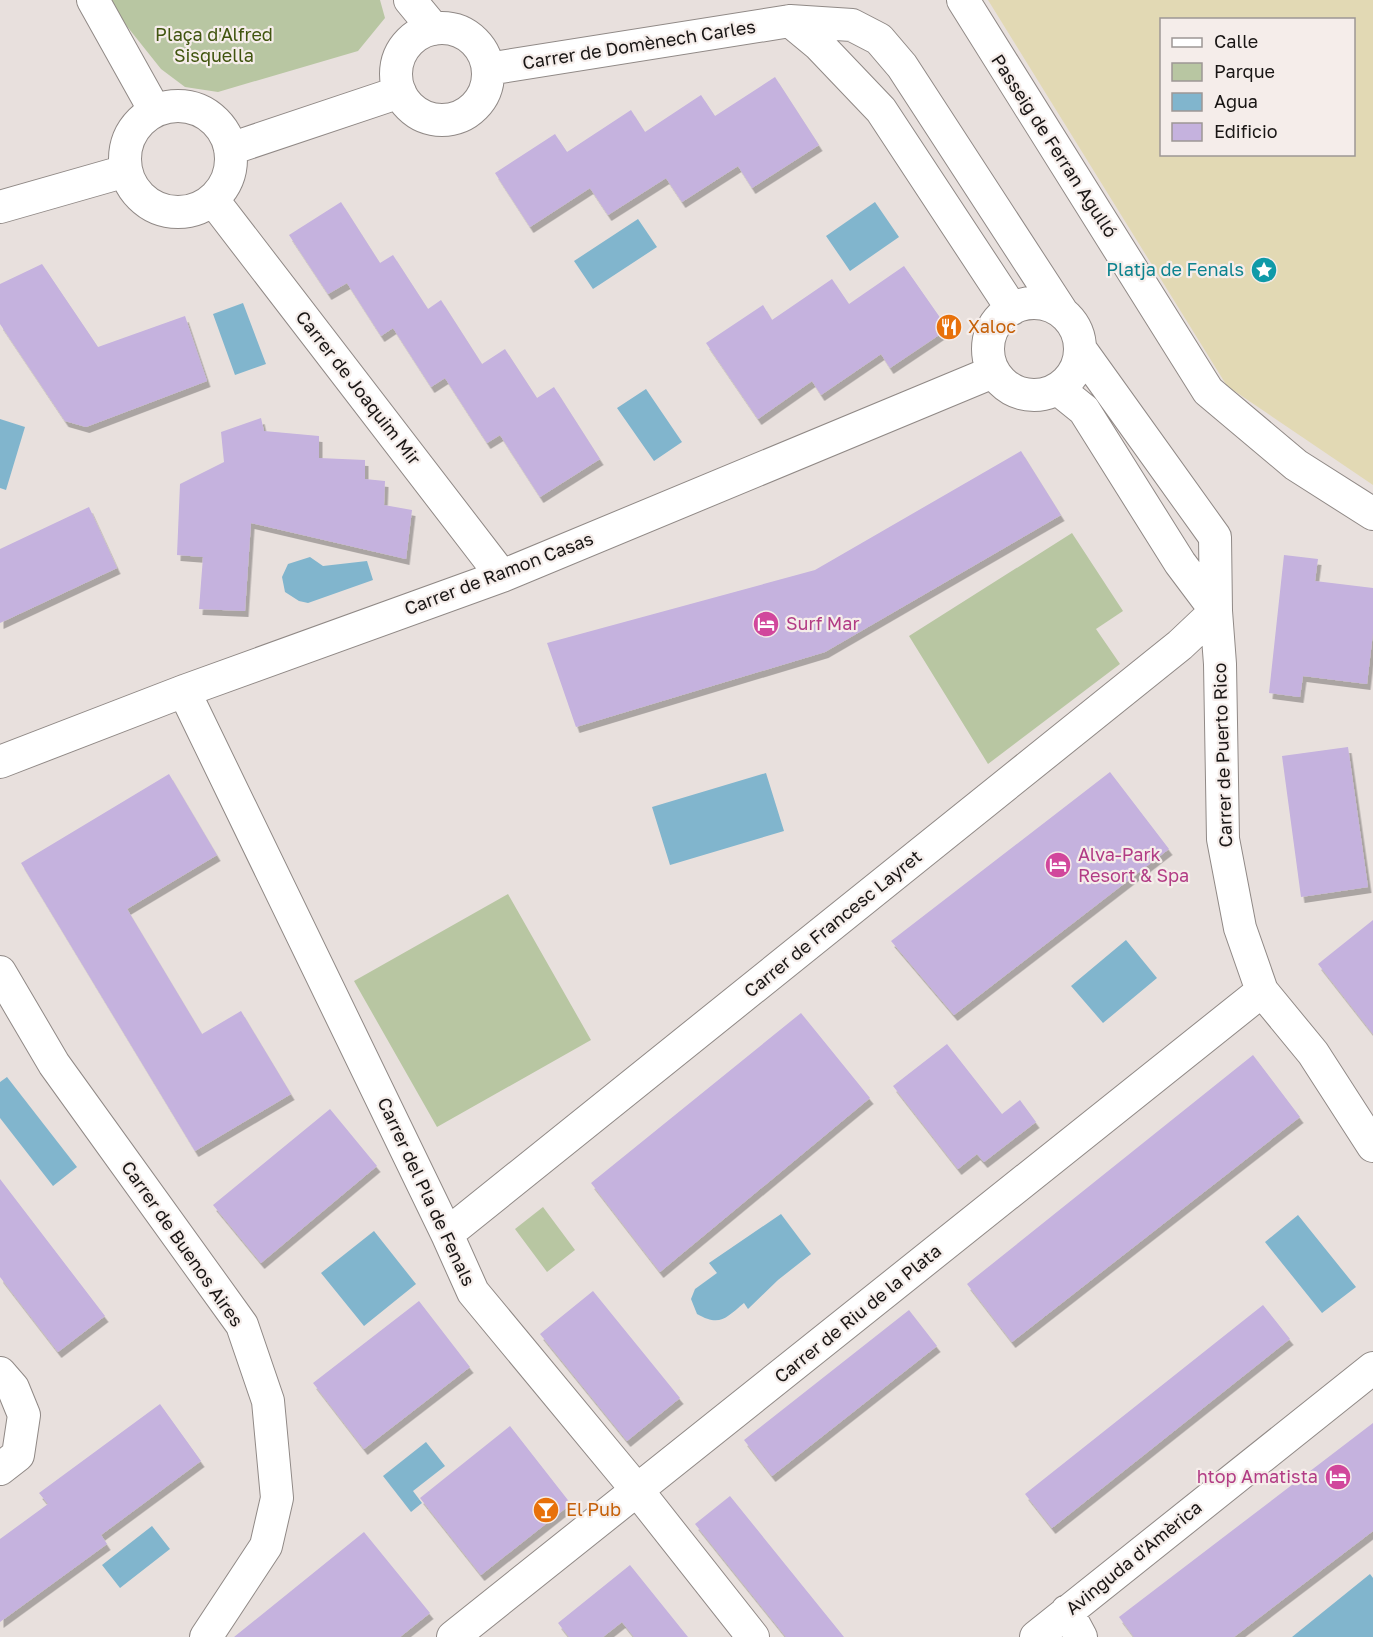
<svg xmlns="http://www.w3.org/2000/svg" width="1373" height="1637" font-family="'Golos Text',sans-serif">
<defs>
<filter id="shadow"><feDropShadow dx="3.5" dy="6" stdDeviation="0" flood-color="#0004"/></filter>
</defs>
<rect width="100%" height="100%" fill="#e8e0dd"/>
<!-- green -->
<path fill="#b8c6a2" d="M106,0H380L385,18L358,51L218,92L185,87L161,69Z
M1072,533L1123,611L1096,629L1120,664L988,764L909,636Z
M508,894L591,1040L437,1127L354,981Z
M543,1207L575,1250L547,1272L515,1229Z"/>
<!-- sand -->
<path fill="#e2d9b4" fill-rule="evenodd" d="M988,0H1373V485L1227,386ZM1162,20H1354V154H1162Z"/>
<!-- water -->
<path fill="#81b5cd" d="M875,202L899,237L850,271L826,236Z
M638,219L657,247L593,289L574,261Z
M243,303L266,364L235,375L213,314Z
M646,389L682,442L654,461L617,408Z
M0,419L25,427L6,490L0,488Z
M310,557L323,566L367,561L373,580L308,603L299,601L285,592L282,577L288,564Z
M766,773L784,831L670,865L652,807Z
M1126,940L1157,978L1103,1023L1071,986Z
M7,1077L77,1167L53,1186L0,1118V1082Z
M781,1214L811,1254L778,1280L748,1309L744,1303C726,1318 720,1327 697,1314L691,1299L695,1289L717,1273L709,1263Z
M1298,1215L1356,1287L1322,1313L1265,1242Z
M374,1231L416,1284L364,1326L321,1273Z
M426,1442L445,1466L413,1491L422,1503L411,1512L383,1476Z
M152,1526L170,1549L120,1588L102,1565Z
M1370,1574L1373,1578V1637H1292Z"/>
<!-- building -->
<path fill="#c5b2de" filter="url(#shadow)" d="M775,77L819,145L752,188L738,166L682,202L666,178L608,215L590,188L530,227L495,173L555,134L567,152L631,110L645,132L701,95L715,116Z
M341,202L380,263L393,255L428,309L441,300L482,364L505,349L537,398L554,387L600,459L540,497L500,435L487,443L445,378L431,387L393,328L381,336L347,283L328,294L289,235Z
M42,264L98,347L185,316L207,381L86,427L65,421L0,324V284Z
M904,266L948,329L890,368L881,354L821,395L812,381L758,419L706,343L763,305L772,320L832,279L849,304Z
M261,418L264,431L319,436V458L365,460V479L385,481L384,505L412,510L406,559L251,523L245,611L199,609L203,557L177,555L180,484L224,462L221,432Z
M1021,451L1061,515L825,652L576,727L547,643L815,570Z
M89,507L117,568L0,623V549Z
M1284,555L1318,559L1315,581L1373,588V633L1367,684L1303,676L1300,697L1269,693Z
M1348,747L1368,887L1301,897L1282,756Z
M1110,772L1169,849L954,1015L891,941Z
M169,774L217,855L127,909L202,1034L241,1011L291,1094L195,1151L21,863Z
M1373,920V1034L1318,964Z
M801,1013L870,1098L660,1272L591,1183Z
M947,1044L1002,1114L1020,1100L1036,1122L984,1162L977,1154L958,1169L893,1086Z
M1253,1055L1300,1117L1012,1342L967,1284Z
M330,1109L377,1166L261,1263L213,1205Z
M0,1179L105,1316L58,1352L0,1277Z
M593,1291L680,1398L627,1441L540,1334Z
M419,1301L470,1367L364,1449L313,1383Z
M1263,1305L1290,1339L1052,1528L1025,1494Z
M909,1310L937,1346L772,1476L744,1440Z
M160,1404L201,1461L101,1535L107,1544L0,1622V1539L48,1504L39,1493Z
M1373,1423V1531L1234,1637H1134L1119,1617Z
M510,1426L571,1504L481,1575L420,1498Z
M730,1496L844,1637H786L695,1524Z
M364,1532L430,1613L400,1637H234Z
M630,1565L688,1637H634L622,1622L603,1637H569L558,1623Z"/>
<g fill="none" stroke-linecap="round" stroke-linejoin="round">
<defs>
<path id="street" d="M93,0L155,111
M410,0L434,29
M963,0L1208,391L1296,465L1373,514
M790,21L819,45L881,110L1012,309
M396 74a46 46 0 1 1 92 0a46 46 0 1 1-92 0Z
M488,69L790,21L852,25L879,39L902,66L1062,312
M125 159a53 53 0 1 1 106 0a53 53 0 1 1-106 0Z
M230,149L400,92
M213,200L502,576
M0,207L126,171
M988 349a46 46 0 1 1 92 0a46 46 0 1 1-92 0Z
M1081,350L1215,537L1216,611L1220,664L1223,839L1240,928L1262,991L1313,1053L1373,1146
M1058,389L1084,410L1180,563L1216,611
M184,691L447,1234L473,1292L637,1490L753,1637
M0,762L184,691L502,576L993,372
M0,972L54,1064L242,1325L268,1401L277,1498L266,1546L206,1637
M447,1234L1180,645L1216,611
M0,1373L13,1388L24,1415L18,1455L0,1469
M1067,1611L1081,1637
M453,1637L1262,991
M1036,1637L1373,1368"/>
</defs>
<!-- street casing -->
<use href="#street" stroke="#908986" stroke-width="34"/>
<!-- street -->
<use href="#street" stroke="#fff" stroke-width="32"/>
</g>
<!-- icons -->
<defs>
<symbol id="sight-disc" viewBox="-11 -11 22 22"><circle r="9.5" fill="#0f9aa8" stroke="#f5edea"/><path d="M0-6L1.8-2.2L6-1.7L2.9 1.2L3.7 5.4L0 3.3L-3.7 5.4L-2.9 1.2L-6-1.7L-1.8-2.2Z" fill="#fff"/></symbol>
<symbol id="restaurant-disc" viewBox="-11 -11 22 22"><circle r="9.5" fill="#e8710a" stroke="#f5edea"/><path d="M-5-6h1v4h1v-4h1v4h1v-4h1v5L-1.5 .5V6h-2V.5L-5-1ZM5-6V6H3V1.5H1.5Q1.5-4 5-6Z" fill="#fff"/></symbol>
<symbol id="hotel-disc" viewBox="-11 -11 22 22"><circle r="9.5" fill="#d1479c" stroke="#f5edea"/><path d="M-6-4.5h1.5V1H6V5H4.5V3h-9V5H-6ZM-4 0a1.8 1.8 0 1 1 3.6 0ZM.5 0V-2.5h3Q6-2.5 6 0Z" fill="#fff"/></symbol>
<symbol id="bar-disc" viewBox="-11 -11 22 22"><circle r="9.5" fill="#e8710a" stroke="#f5edea"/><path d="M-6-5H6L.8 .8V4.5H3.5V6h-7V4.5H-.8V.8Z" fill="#fff"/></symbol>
</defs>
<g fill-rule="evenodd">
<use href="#sight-disc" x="1249" y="255" width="30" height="30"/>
<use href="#restaurant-disc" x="934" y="312" width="30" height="30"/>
<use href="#hotel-disc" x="751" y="609" width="30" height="30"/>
<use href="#hotel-disc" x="1043" y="850" width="30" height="30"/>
<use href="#hotel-disc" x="1323" y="1462" width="30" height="30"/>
<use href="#bar-disc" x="531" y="1495" width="30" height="30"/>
</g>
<g text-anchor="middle" stroke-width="4.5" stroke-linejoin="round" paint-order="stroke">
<!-- park labels -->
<g font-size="18" fill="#41550f" stroke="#f5edea">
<text x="214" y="41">Plaça d'Alfred<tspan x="214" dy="21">Sisquella</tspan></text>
</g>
<!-- street labels -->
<g font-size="18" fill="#191615" stroke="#f5edea">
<text transform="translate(639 45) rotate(-9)" y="6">Carrer de Domènech Carles</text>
<text transform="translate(1054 146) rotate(57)" y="6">Passeig de Ferran Agulló</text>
<text transform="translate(358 388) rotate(52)" y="6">Carrer de Joaquim Mir</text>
<text transform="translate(499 574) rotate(-21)" y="6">Carrer de Ramon Casas</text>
<text transform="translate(1223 755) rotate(-92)" y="6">Carrer de Puerto Rico</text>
<text transform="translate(833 924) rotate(-39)" y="6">Carrer de Francesc Layret</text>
<text transform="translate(426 1192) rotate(65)" y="6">Carrer del Pla de Fenals</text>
<text transform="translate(182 1244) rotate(55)" y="6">Carrer de Buenos Aires</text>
<text transform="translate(858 1314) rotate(-39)" y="6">Carrer de Riu de la Plata</text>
<text transform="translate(1134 1558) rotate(-39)" y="6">Avinguda d'Amèrica</text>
</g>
<!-- culture labels -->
<g font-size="18" fill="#0d838f" stroke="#f5edea" text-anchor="end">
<text x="1244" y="276">Platja de Fenals</text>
</g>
<!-- food labels -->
<g font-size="18" fill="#c56008" stroke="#f5edea" text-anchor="start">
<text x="968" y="333">Xaloc</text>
<text x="566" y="1516">El Pub</text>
</g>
<!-- hotel labels -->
<g font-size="18" fill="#b23c85" stroke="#f5edea" text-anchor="start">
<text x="786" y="630">Surf Mar</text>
<text x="1078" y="861">Alva-Park<tspan x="1078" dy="21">Resort &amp; Spa</tspan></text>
<text x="1318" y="1483" text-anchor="end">htop Amatista</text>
</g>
</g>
<!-- legend -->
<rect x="1160" y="18" width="195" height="138" fill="#f5edea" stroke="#9d9795" stroke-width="1.5"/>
<rect x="1172" y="38" width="30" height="9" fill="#ffffff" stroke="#9d9795" stroke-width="1.5"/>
<text x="1214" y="48" font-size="18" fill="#191615">Calle</text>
<rect x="1172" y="63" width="30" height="18" fill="#b8c6a2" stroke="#9d9795" stroke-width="1.5"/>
<text x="1214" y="78" font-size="18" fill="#191615">Parque</text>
<rect x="1172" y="93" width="30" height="18" fill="#81b5cd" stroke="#9d9795" stroke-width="1.5"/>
<text x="1214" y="108" font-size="18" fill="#191615">Agua</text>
<rect x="1172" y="123" width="30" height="18" fill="#c5b2de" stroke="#9d9795" stroke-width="1.5"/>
<text x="1214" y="138" font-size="18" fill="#191615">Edificio</text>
</svg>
